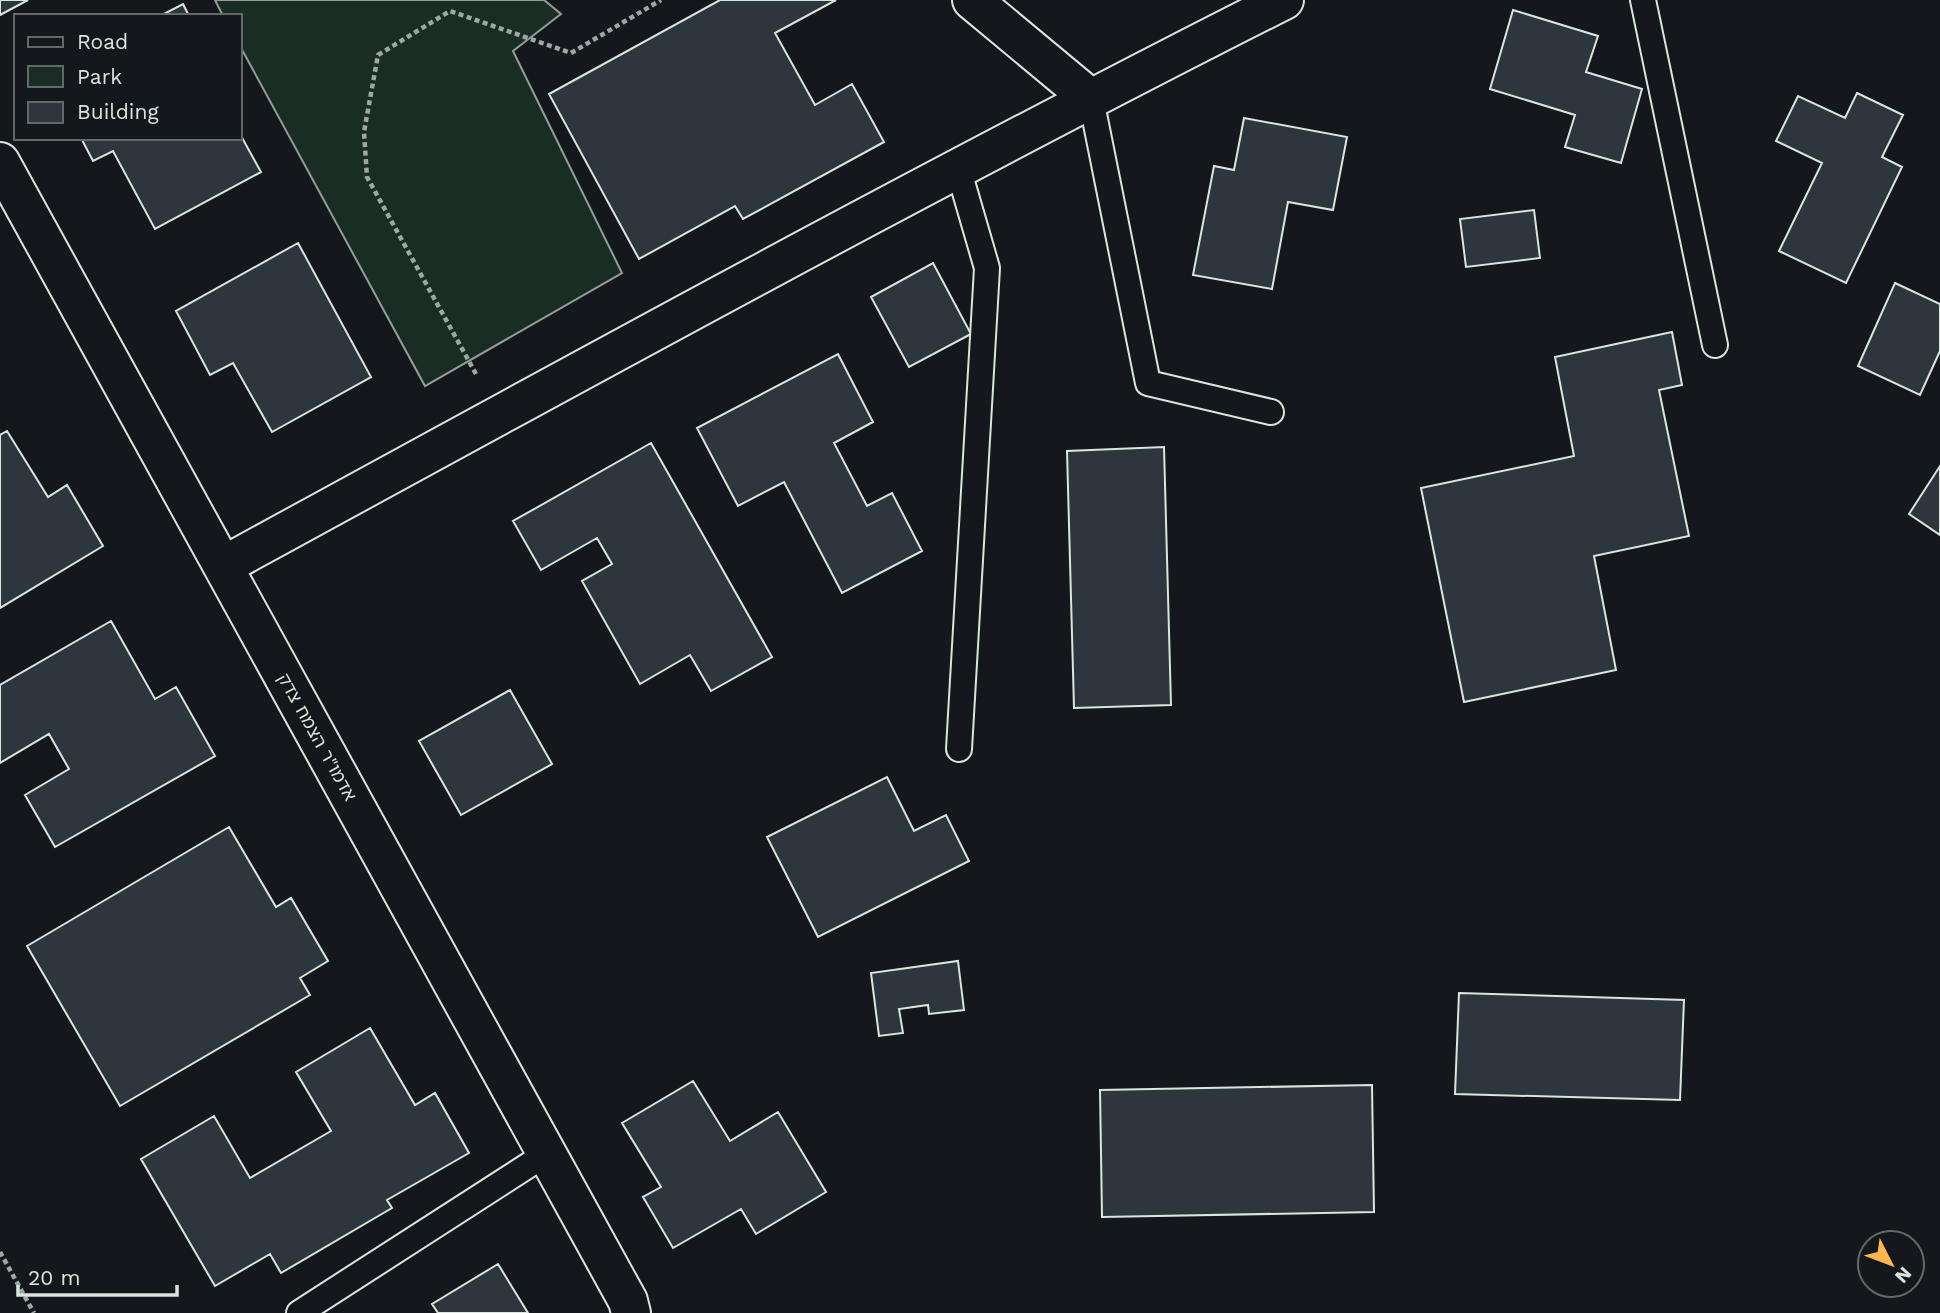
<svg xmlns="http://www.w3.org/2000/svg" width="1940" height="1313" font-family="'Work Sans','Noto Sans Hebrew',sans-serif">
<rect width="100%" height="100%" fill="#14181c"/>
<!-- green -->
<path fill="#1a2d24" stroke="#939e99" stroke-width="2" d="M215,0H544L561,14L513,51L622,273L425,386L240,46V16H223Z"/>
<!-- building -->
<path fill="#2c363c" stroke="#d8e6dc" stroke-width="2" d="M0,0H28L0,15Z
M720,0H836L775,33L815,105L852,84L884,142L743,219L735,206L639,259L549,94Z
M183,4L189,16H160Z
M1513,10L1598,36L1586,72L1642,89L1621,163L1565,147L1575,115L1490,89Z
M1857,93L1903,115L1882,157L1902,167L1846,283L1779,251L1822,163L1776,141L1798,96L1845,118Z
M1244,118L1347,137L1333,210L1288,202L1272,289L1193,275L1214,166L1234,170Z
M240,134L261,172L155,229L113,151L93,161L81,138H240Z
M1534,210L1540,258L1466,267L1460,219Z
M298,243L371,377L272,432L233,363L210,375L176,311Z
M933,263L971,334L909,367L871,297Z
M1895,283L1940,304V351L1920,395L1858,366Z
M1672,332L1682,385L1659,390L1689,536L1594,556L1616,670L1464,702L1421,488L1574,456L1555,357Z
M838,354L873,422L834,443L867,506L892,493L922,551L842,593L784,482L738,506L697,428Z
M7,431L48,497L67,485L103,546L0,608V435Z
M651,443L772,657L711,691L690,655L640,684L582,581L612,564L597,538L541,570L513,521Z
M1164,447L1171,705L1074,708L1067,451Z
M1940,466V535L1909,514Z
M111,621L155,699L176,687L215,756L55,847L25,795L69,769L49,734L0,763V685Z
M510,690L552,764L461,815L419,741Z
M887,777L914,831L946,815L969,861L818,937L767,837Z
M229,827L276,907L291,898L328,961L300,978L310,995L120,1106L27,946Z
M958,961L964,1010L929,1014L928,1005L899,1009L903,1033L879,1036L871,973Z
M1459,993L1684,1000L1680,1100L1455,1094Z
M370,1028L415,1105L435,1093L469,1153L387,1200L392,1208L281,1273L270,1254L215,1286L141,1159L214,1116L250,1178L331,1131L296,1072Z
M693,1081L730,1141L778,1112L826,1192L756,1234L741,1209L673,1248L643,1197L661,1187L622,1123Z
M1372,1085L1374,1212L1102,1217L1100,1090Z
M498,1264L528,1313H438L432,1304Z"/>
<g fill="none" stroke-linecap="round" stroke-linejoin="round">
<defs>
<path id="service" d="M1643,0L1715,345
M1091,99L1148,383L1271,412
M958,168L987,268L959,749
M299,1313L546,1154"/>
<path id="minor" d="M972,0L1091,99
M0,162L628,1301L631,1313
M223,566C574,374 926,181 1284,0"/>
</defs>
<!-- service casing -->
<use href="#service" stroke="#d8e6dc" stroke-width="28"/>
<!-- minor casing -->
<use href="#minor" stroke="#d8e6dc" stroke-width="42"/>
<!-- path -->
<path stroke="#9da8a2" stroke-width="4.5" stroke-dasharray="5 3.5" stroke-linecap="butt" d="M476,374L367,177L364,132L378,55L450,11L571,53L661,0
M0,1252L34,1313"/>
<!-- service -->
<use href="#service" stroke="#14181c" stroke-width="24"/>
<!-- minor -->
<use href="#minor" stroke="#14181c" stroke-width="38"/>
</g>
<g text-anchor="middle" stroke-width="5" stroke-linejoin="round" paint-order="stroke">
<!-- street labels -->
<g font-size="18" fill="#d8e6dc" stroke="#14181c">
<text transform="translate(317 737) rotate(61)" y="6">אדמו"ר הצמח צדק</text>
</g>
</g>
<!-- legend -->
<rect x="14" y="14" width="228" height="126" fill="#14181c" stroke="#626a69" stroke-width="2"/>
<rect x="28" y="37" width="35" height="10" fill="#14181c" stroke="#626a69" stroke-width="2"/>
<text x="77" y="49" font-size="21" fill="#d8e6dc">Road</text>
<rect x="28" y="66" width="35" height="21" fill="#1a2d24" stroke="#626a69" stroke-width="2"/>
<text x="77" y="84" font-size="21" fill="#d8e6dc">Park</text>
<rect x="28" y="102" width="35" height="21" fill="#2c363c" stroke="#626a69" stroke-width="2"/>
<text x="77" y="119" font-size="21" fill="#d8e6dc">Building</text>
<!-- north arrow -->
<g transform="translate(1891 1264) rotate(132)"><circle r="33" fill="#14181c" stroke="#626a69" stroke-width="2"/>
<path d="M0-5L12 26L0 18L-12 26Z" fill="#ffb74d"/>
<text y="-10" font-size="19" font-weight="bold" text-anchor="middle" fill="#d8e6dc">N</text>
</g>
<!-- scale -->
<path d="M18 1285v10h159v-10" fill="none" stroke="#d8e6dc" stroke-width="3.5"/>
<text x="28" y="1285" font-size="21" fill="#d8e6dc" stroke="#14181c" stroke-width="5" paint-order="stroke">20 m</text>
</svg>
